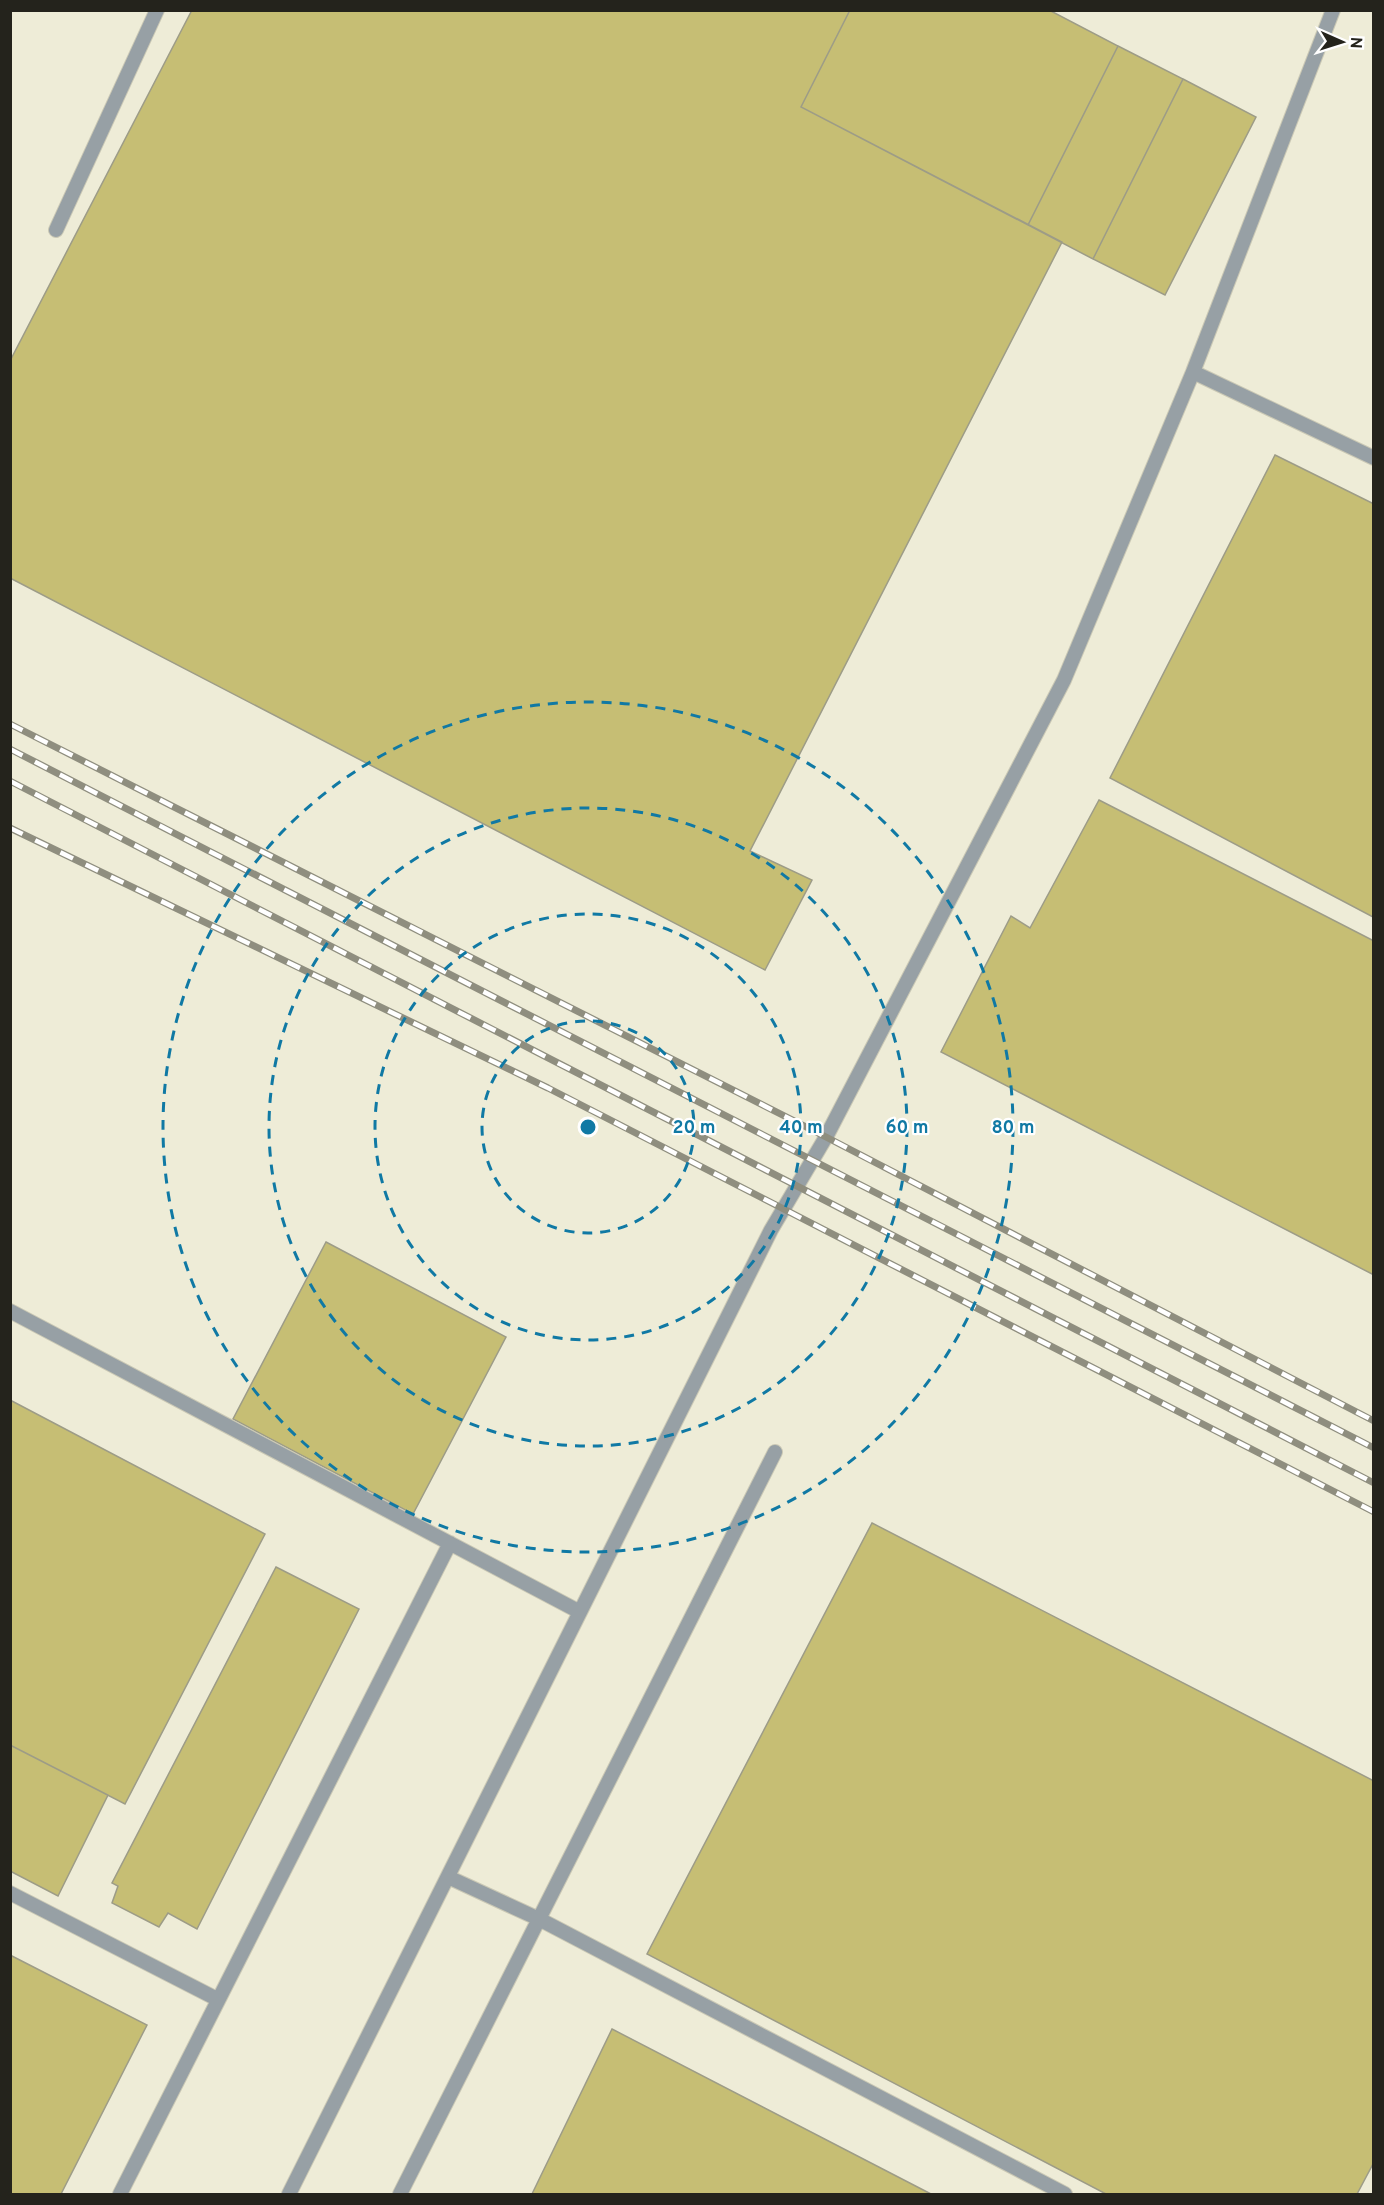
<svg xmlns="http://www.w3.org/2000/svg" width="1384" height="2205" font-family="Overpass,sans-serif">
<rect width="100%" height="100%" fill="#eeecd7"/>
<!-- building -->
<path fill="#c6be74" stroke="#9d9c87" stroke-width="1.5" d="M192,10H850L801,107L1062,242L750,851L812,880L765,970L10,578V361Z
M850,10H1049L1118,46L1028,225L801,107Z
M1118,46L1183,79L1093,259L1028,225Z
M1183,79L1256,117L1165,295L1093,259Z
M1275,455L1374,504L1373,917L1110,778Z
M1099,800L1374,941V1275L941,1052L1011,916L1030,928Z
M326,1242L506,1337L413,1514L233,1419Z
M10,1400L265,1534L125,1804L10,1745Z
M872,1523L1374,1781V2162L1357,2194H1106L647,1954Z
M276,1567L359,1609L197,1929L168,1913L159,1927L112,1903L118,1886L112,1883Z
M10,1745L108,1795L58,1896L10,1871Z
M10,1955L147,2025L61,2194H10Z
M612,2029L931,2194H532Z"/>
<g fill="none" stroke-linecap="round" stroke-linejoin="round">
<defs>
<path id="service" d="M56,230L157,10
M1193,372L1374,458
M10,1311L580,1612
M448,1877L539,1919L1065,2194
M10,1893L217,1999
M120,2194L450,1543
M289,2194L771,1230L826,1137L1064,680L1193,372L1333,10
M400,2194L775,1452"/>
</defs>
<!-- service casing -->
<use href="#service" stroke="#cac8b5" stroke-width="16"/>
<!-- service -->
<use href="#service" stroke="#97a0a5" stroke-width="14"/>
<defs>
<path id="rail" d="M10,724L826,1137L1374,1421
M10,749L1374,1448
M10,781L1374,1483
M10,828L548,1088L1374,1512"/>
</defs>
<!-- rail casing -->
<use href="#rail" stroke="#8f8e7f" stroke-width="7"/>
<!-- rail -->
<use href="#rail" stroke="#fff" stroke-width="4.5" stroke-dasharray="14" stroke-linecap="butt"/>
</g>
<!-- distance rings -->
<g fill="none" stroke="#1079a4" stroke-width="3" stroke-dasharray="10 8">
<circle cx="588" cy="1127" r="106"/>
<circle cx="588" cy="1127" r="213"/>
<circle cx="588" cy="1127" r="319"/>
<circle cx="588" cy="1127" r="425"/>
</g>
<circle cx="588" cy="1127" r="9" fill="#1079a4" stroke="#fff" stroke-width="3"/>
<g font-size="18" text-anchor="middle" font-weight="bold" fill="#1079a4" stroke="#fff" stroke-width="4.5" stroke-linejoin="round" paint-order="stroke">
<text x="694" y="1133">20 m</text>
<text x="801" y="1133">40 m</text>
<text x="907" y="1133">60 m</text>
<text x="1013" y="1133">80 m</text>
</g>
<!-- border -->
<rect width="1384" height="2205" fill="none" stroke="#24231c" stroke-width="24"/>
<!-- north arrow -->
<g transform="translate(1342 42) rotate(93)" stroke="#ffffff" stroke-width="4.5" paint-order="stroke">
<path d="M0-4.5L10 22L0 15L-10 22Z" fill="#24231c"/>
<text y="-9" font-size="16" font-weight="bold" text-anchor="middle" fill="#24231c">N</text>
</g>
</svg>
